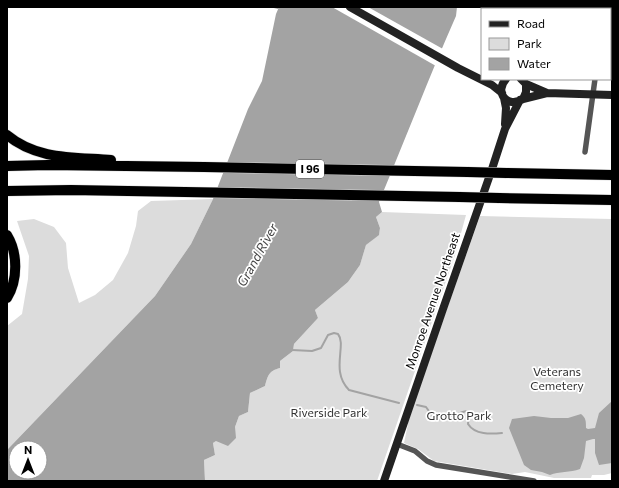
<svg xmlns="http://www.w3.org/2000/svg" width="619" height="488" font-family="Commissioner,sans-serif">
<rect width="100%" height="100%" fill="#fff"/>
<!-- green -->
<path fill="#dcdcdc" d="M213,199L191,244L155,296L7,450V326L22,314L28,279L29,256L17,221L34,219L54,227L66,243L68,268L79,303L95,295L113,280L128,253L136,226L138,211L151,201Z
M382,212L466,215L455,255L377,481H205L204,460L215,455L213,443L235,427L239,416L248,412L250,393L265,386C268,375 269,371 280,368V361L293,351L294,344L318,318L315,310L348,282L360,265L366,245L379,234L380,228L376,217Z
M480,216L612,219V473L604,475H592L591,478H554L525,472L512,474L434,461L418,449L404,443L408,424L407,422Z"/>
<!-- water -->
<path fill="#a3a3a3" fill-rule="evenodd" d="M279,7H457L456,16C429,77 405,140 379,202L382,212L376,217L380,228L379,235L366,245L360,265L348,282L315,310L318,318L294,344L293,351L280,361V368C269,371 268,375 265,386L250,393L248,412L239,416L235,427L236,438L228,446L216,441L213,443L215,455L204,460L205,481H7V450L155,296L191,244L213,199L248,109L262,81L276,14ZM16,448H40V472H16Z
M612,401V463L599,465L595,453V439H593L586,441L584,458L580,469C570,473 559,471 550,475L542,472L531,470L524,465L509,428L512,419L534,416L551,418H568L581,414C586,418 586,421 586,428L588,429L595,428L599,413Z"/>
<!-- pier -->
<path fill="#fff" d="M332,7H368L443,49L436,66Z"/>
<g fill="none" stroke-linecap="round" stroke-linejoin="round">
<!-- stream -->
<path stroke="#a3a3a3" stroke-width="2" d="M274,7L278,8
M292,350L312,351L321,348L328,335L334,333L338,334C347,345 330,371 349,390L399,403
M417,405L426,407L431,414L438,419C452,421 456,412 467,411L469,412L468,424C475,435 491,434 502,433"/>
<defs>
<path id="motorway" d="M7,135C37,160 74,157 111,160
M7,166L48,165L204,167L468,172
M506,173L612,175
M7,191L71,190L460,197
M499,198L612,200
M7,235C18,253 18,280 7,298"/>
</defs>
<!-- motorway casing -->
<use href="#motorway" stroke="#dbdbdb" stroke-width="11"/>
<!-- minor -->
<path stroke="#555" stroke-width="5.5" d="M557,9L558,7
M604,9V7
M585,152L595,79
M397,444L415,451L427,461L436,465L534,481"/>
<!-- secondary -->
<path stroke="#222" stroke-width="8" d="M350,7L458,68L492,85L502,93
M506,79C494,92 507,109 523,99L526,92V84L521,79
M526,84L547,93
M504,98L506,108L505,124
M523,99L547,93L612,95
M384,481L443,309L492,169L505,129L520,100"/>
<!-- motorway -->
<use href="#motorway" stroke="#000" stroke-width="10"/>
<defs>
<path id="motorway-bridge" d="M468,172L506,173
M460,197L499,198"/>
</defs>
<!-- motorway-bridge casing -->
<use href="#motorway-bridge" stroke="#dbdbdb" stroke-width="11" stroke-linecap="butt"/>
<!-- motorway-bridge -->
<use href="#motorway-bridge" stroke="#000" stroke-width="10"/>
</g>
<g text-anchor="middle" stroke-width="3.5" stroke-linejoin="round" paint-order="stroke">
<!-- shield labels -->
<rect fill="#fff" stroke="#4c4c4c" stroke-width="1" x="296" y="160" width="28" height="18" rx="3"/>
<g font-size="11" font-weight="bold" fill="#000">
<text x="310" y="173">I 96</text>
</g>
<!-- street labels -->
<g font-size="12" fill="#000" stroke="#fff">
<text transform="translate(433 301) rotate(-71)" y="4">Monroe Avenue Northeast</text>
</g>
<!-- park labels -->
<g font-size="12" fill="#333" stroke="#fff">
<text x="557" y="376">Veterans<tspan x="557" dy="14">Cemetery</tspan></text>
<text x="329" y="417">Riverside Park</text>
<text x="459" y="420">Grotto Park</text>
</g>
<!-- water labels -->
<g font-size="13" font-style="italic" fill="#444" stroke="#fff">
<text transform="translate(257 255) rotate(-61)" y="5">Grand River</text>
</g>
</g>
<!-- border -->
<rect width="619" height="488" fill="none" stroke="#000000" stroke-width="16"/>
<!-- legend -->
<rect x="481" y="8" width="130" height="72" fill="#ffffff" stroke="#999999"/>
<rect x="489" y="21" width="20" height="6" fill="#222222" stroke="#999999"/>
<text x="517" y="28" font-size="12" fill="#000000">Road</text>
<rect x="489" y="38" width="20" height="12" fill="#dcdcdc" stroke="#999999"/>
<text x="517" y="48" font-size="12" fill="#000000">Park</text>
<rect x="489" y="58" width="20" height="12" fill="#a3a3a3" stroke="#999999"/>
<text x="517" y="68" font-size="12" fill="#000000">Water</text>
<!-- north arrow -->
<g transform="translate(28 460)"><circle r="19" fill="#ffffff" stroke="#999999"/>
<path d="M0-3L7 15L0 10L-7 15Z" fill="#000000"/>
<text y="-6" font-size="11" font-weight="bold" text-anchor="middle" fill="#000000">N</text>
</g>
</svg>
